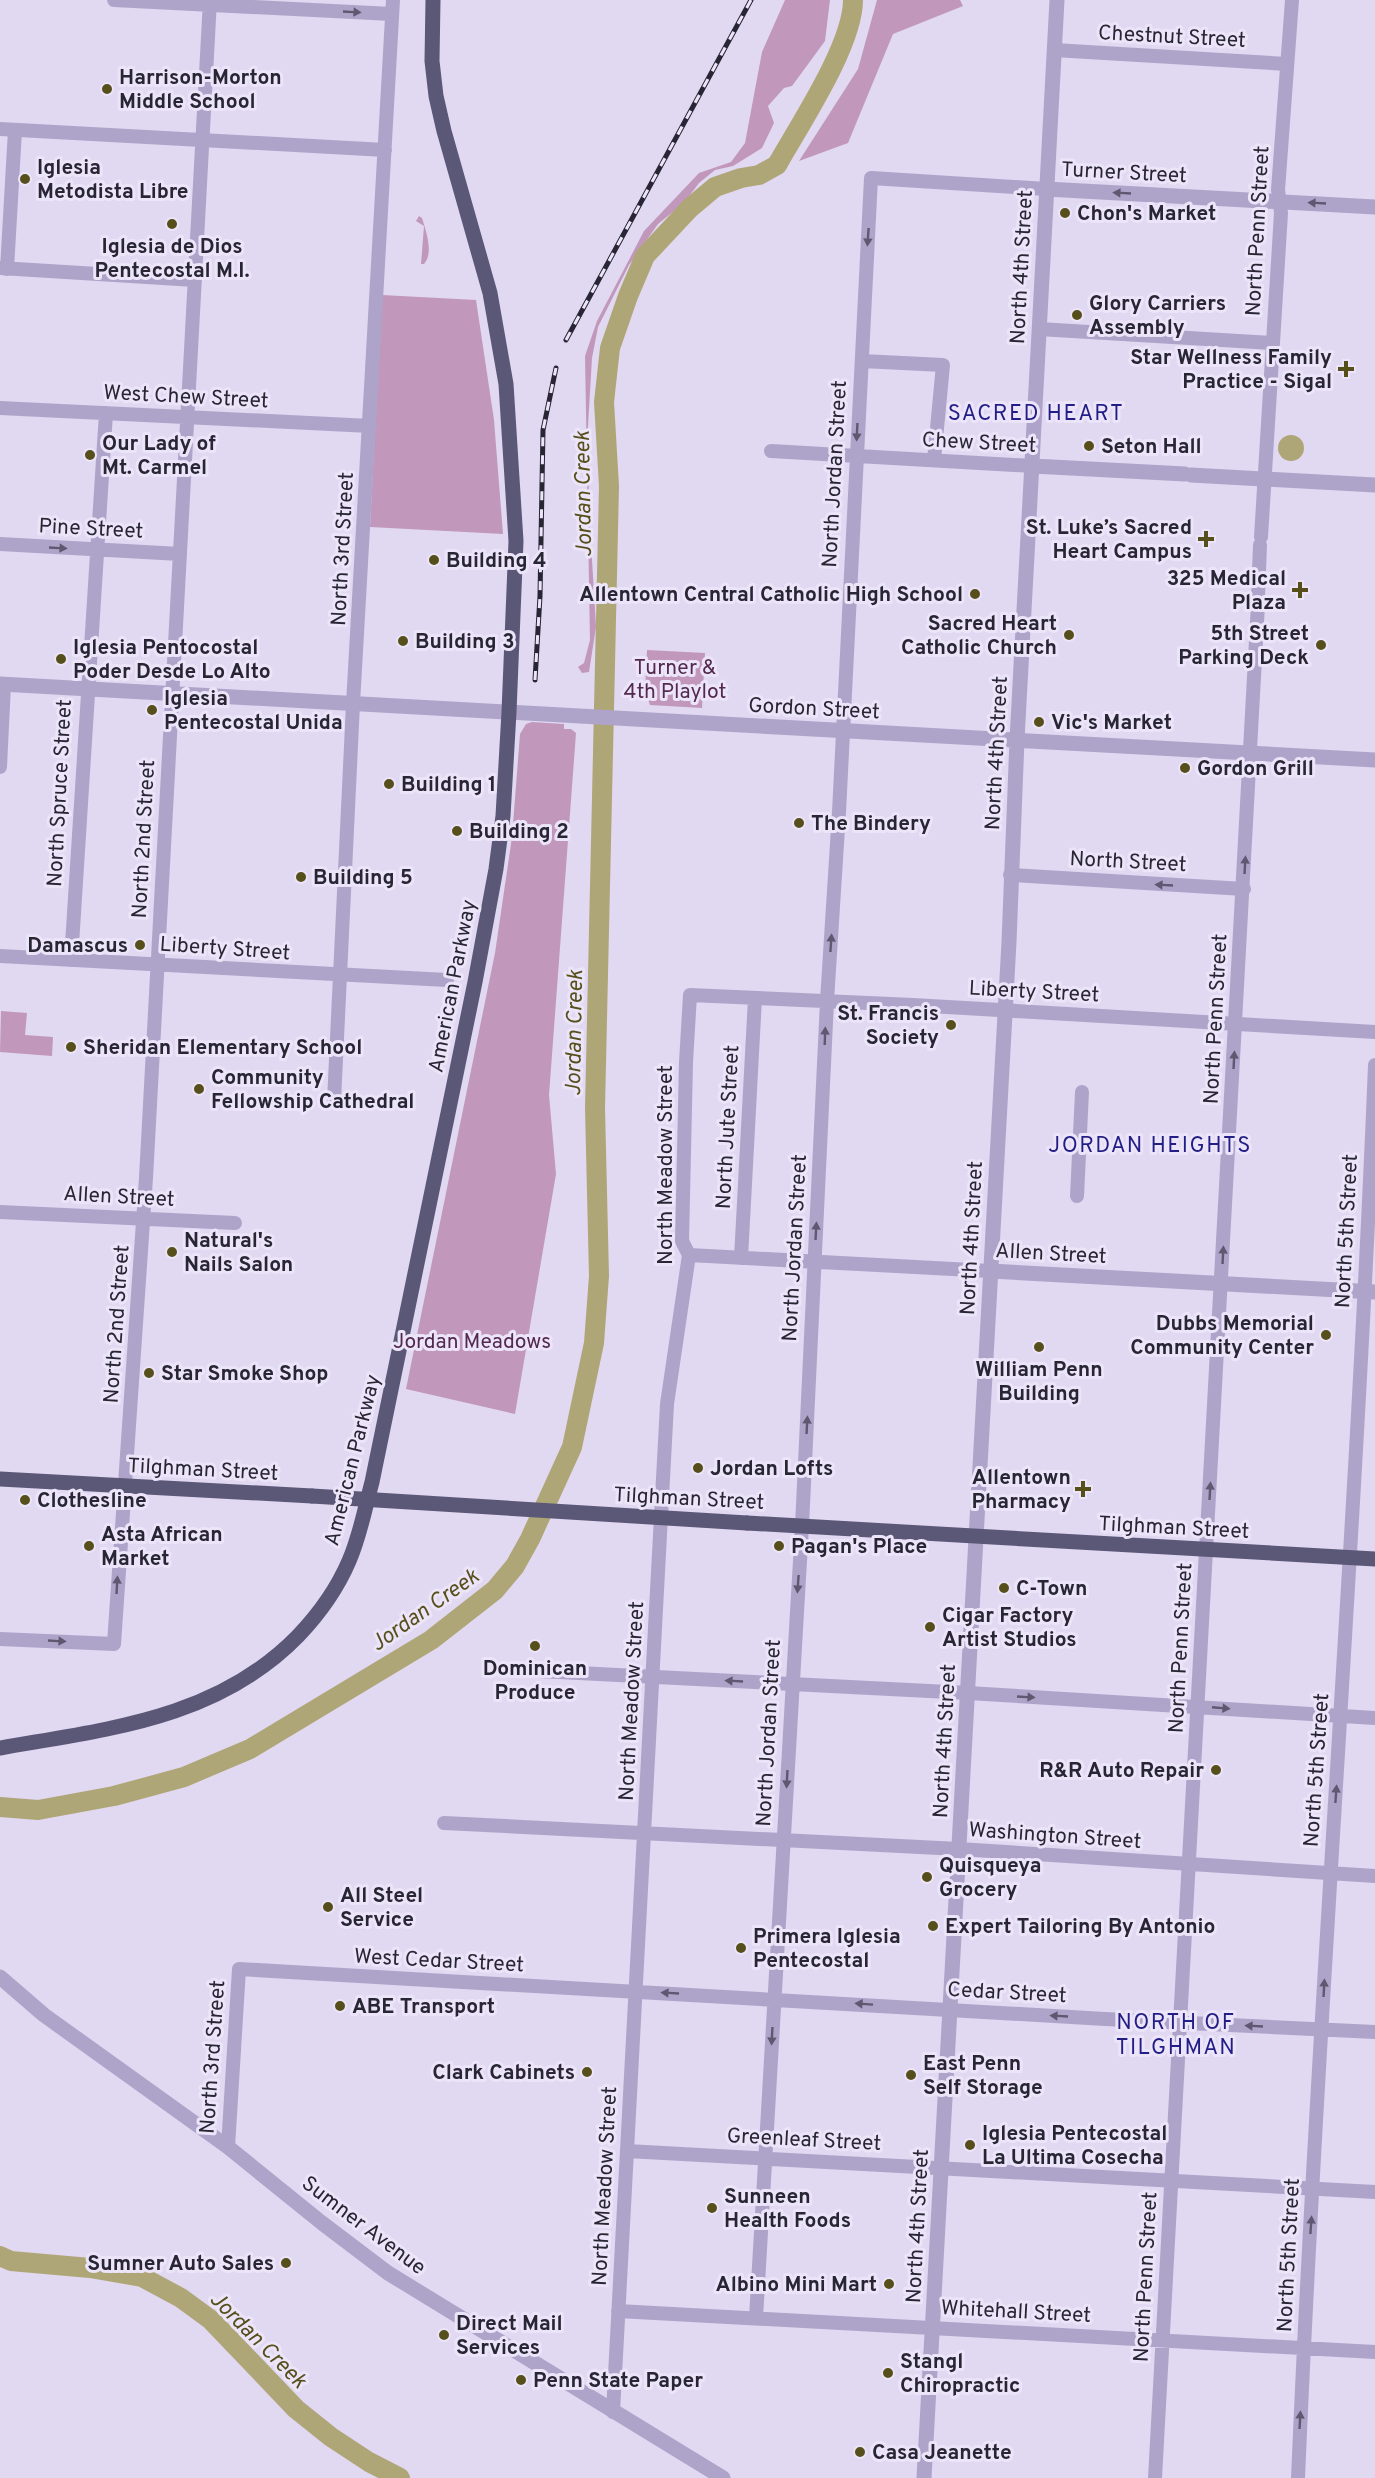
<svg xmlns="http://www.w3.org/2000/svg" width="1375" height="2478" font-family="Overpass,sans-serif">
<rect width="100%" height="100%" fill="#e1d8f1"/>
<!-- green -->
<path fill="#c198bb" d="M785,0H830L825,41L792,86L784,88L768,106L774,123L762,148L733,166L715,170L699,183L684,203L658,224L629,265L598,327L592,358L588,426L589,509L596,627L589,672L582,673L578,667L584,663L590,640L585,356L597,321L644,231L699,173L731,162L745,143L762,52Z
M877,0H960L963,6L893,34L848,143L799,161L858,69Z
M419,216L422,218C426,231 434,253 424,264H421L424,226L416,221Z
M382,295L476,300L494,420L503,534L370,527Z
M647,650L705,653L702,708L650,705L645,691Z
M532,722L564,724V729H571L576,733L549,1095L556,1174L515,1414L406,1389L495,953L512,837L520,734L526,724Z
M1,1011L27,1013L25,1035L53,1037L52,1056L0,1052Z"/>
<!-- water -->
<path fill="#afa677" d="M1278 448a13 13 0 1 1 26 0a13 13 0 1 1-26 0Z"/>
<g fill="none" stroke-linecap="round" stroke-linejoin="round">
<!-- river -->
<path stroke="#afa677" stroke-width="20" d="M0,1807L38,1810L114,1796L184,1777L250,1749L431,1640L495,1590L515,1566L530,1539L572,1447L594,1343L599,1276L595,1108L609,486L604,402L610,348L628,296L645,256L690,208L715,187L741,178L759,175L777,165C800,124 853,45 853,0
M0,2256L11,2261L90,2268L142,2277L181,2298L211,2320L296,2409L331,2437L369,2462L400,2478"/>
<!-- minor -->
<path stroke="#aea4ca" stroke-width="14" d="M114,0L392,14
M1054,50L1287,64
M0,129L385,150
M0,268L195,280
M7,269L15,130
M1039,329L1272,343
M862,361L943,365L934,460
M0,408L370,426
M771,451L1033,466
M1261,537L1281,213L1278,190L1292,0
M0,544L180,554
M1258,597L1260,545
M0,767L4,685
M1010,875L1244,889
M0,956L447,980
M71,960L106,413
M334,1101L353,704L393,0
M1077,1196L1082,1092
M0,1212L235,1223
M689,1255L990,1271
M741,1258L755,998
M0,1639L114,1644L146,1178L210,0
M520,1670L968,1693L1375,1718
M444,1823L959,1849L1375,1876
M228,2147L239,1969L1105,2019L1375,2032
M627,2151L1375,2192
M618,2311L1375,2352
M756,2318L802,1526L827,1001L839,812L871,178L1046,189
M613,2412L667,1404L689,1255L682,1241L686,1062L690,995L913,1005L1375,1032
M1155,2478L1258,604
M1298,2478C1318,2007 1356,1536 1375,1065"/>
<!-- tertiary -->
<path stroke="#aea4ca" stroke-width="15" d="M1046,189L1375,207
M1033,466L1185,474
M1191,475L1375,485
M0,684L1375,760
M990,1271L1375,1292
M0,1977L44,2015L228,2147L322,2223L388,2273L723,2478
M924,2478L1009,942L1017,740L1057,0"/>
<!-- primary -->
<path stroke="#5b5777" stroke-width="15" d="M0,1479L312,1496
M747,1523L1375,1559
M0,1748C108,1729 217,1719 298,1636C319,1614 337,1589 349,1561C360,1536 365,1508 372,1482L475,982L496,869L503,816L509,712L516,541L506,384L490,293L444,131L436,96L432,61L433,0"/>
<defs>
<path id="rail" d="M566,340L751,0
M535,680L540,596L543,430L556,368"/>
</defs>
<!-- rail casing -->
<use href="#rail" stroke="#282635" stroke-width="5"/>
<!-- rail -->
<use href="#rail" stroke="#ece5f9" stroke-width="3" stroke-dasharray="9" stroke-linecap="butt"/>
<!-- primary-bridge -->
<path stroke="#5b5777" stroke-width="15" d="M312,1496L747,1523"/>
</g>
<!-- one-way arrows -->
<defs><path id="oneway-solid" d="M-6-.8H1V-3.2L6.5 0L1 3.2V.8H-6Z" transform="scale(1.5)"/></defs>
<g fill="#5e5871">
<use href="#oneway-solid" transform="translate(352 12) rotate(3)"/>
<use href="#oneway-solid" transform="translate(1122 193) rotate(-177)"/>
<use href="#oneway-solid" transform="translate(1317 203) rotate(-177)"/>
<use href="#oneway-solid" transform="translate(868 237) rotate(94)"/>
<use href="#oneway-solid" transform="translate(857 432) rotate(93)"/>
<use href="#oneway-solid" transform="translate(58 548) rotate(3)"/>
<use href="#oneway-solid" transform="translate(1245 865) rotate(-87)"/>
<use href="#oneway-solid" transform="translate(1164 885) rotate(-177)"/>
<use href="#oneway-solid" transform="translate(831 943) rotate(-86)"/>
<use href="#oneway-solid" transform="translate(825 1036) rotate(-88)"/>
<use href="#oneway-solid" transform="translate(1234 1060) rotate(-87)"/>
<use href="#oneway-solid" transform="translate(816 1231) rotate(-87)"/>
<use href="#oneway-solid" transform="translate(1223 1255) rotate(-87)"/>
<use href="#oneway-solid" transform="translate(807 1425) rotate(-87)"/>
<use href="#oneway-solid" transform="translate(1210 1491) rotate(-87)"/>
<use href="#oneway-solid" transform="translate(798 1584) rotate(94)"/>
<use href="#oneway-solid" transform="translate(117 1585) rotate(-87)"/>
<use href="#oneway-solid" transform="translate(57 1641) rotate(3)"/>
<use href="#oneway-solid" transform="translate(734 1681) rotate(-177)"/>
<use href="#oneway-solid" transform="translate(1026 1697) rotate(3)"/>
<use href="#oneway-solid" transform="translate(1221 1708) rotate(5)"/>
<use href="#oneway-solid" transform="translate(787 1779) rotate(93)"/>
<use href="#oneway-solid" transform="translate(1336 1794) rotate(-86)"/>
<use href="#oneway-solid" transform="translate(1324 1988) rotate(-87)"/>
<use href="#oneway-solid" transform="translate(670 1993) rotate(-177)"/>
<use href="#oneway-solid" transform="translate(864 2004) rotate(-176)"/>
<use href="#oneway-solid" transform="translate(1059 2016) rotate(-177)"/>
<use href="#oneway-solid" transform="translate(1254 2026) rotate(-177)"/>
<use href="#oneway-solid" transform="translate(772 2036) rotate(93)"/>
<use href="#oneway-solid" transform="translate(1311 2225) rotate(-86)"/>
<use href="#oneway-solid" transform="translate(1300 2420) rotate(-87)"/>
</g>
<!-- markers -->
<g fill="#574f1b" stroke="#ece5f9" stroke-width="2">
<circle cx="107" cy="89" r="6"/>
<circle cx="25" cy="179" r="6"/>
<circle cx="1065" cy="213" r="6"/>
<circle cx="172" cy="224" r="6"/>
<circle cx="1077" cy="315" r="6"/>
<path d="M1343 360h6v6h6v6h-6v6h-6v-6h-6v-6h6z"/>
<circle cx="1089" cy="446" r="6"/>
<circle cx="90" cy="455" r="6"/>
<path d="M1203 530h6v6h6v6h-6v6h-6v-6h-6v-6h6z"/>
<circle cx="434" cy="560" r="6"/>
<path d="M1297 581h6v6h6v6h-6v6h-6v-6h-6v-6h6z"/>
<circle cx="975" cy="594" r="6"/>
<circle cx="1069" cy="635" r="6"/>
<circle cx="403" cy="641" r="6"/>
<circle cx="1321" cy="645" r="6"/>
<circle cx="61" cy="659" r="6"/>
<circle cx="152" cy="710" r="6"/>
<circle cx="1039" cy="722" r="6"/>
<circle cx="1185" cy="768" r="6"/>
<circle cx="389" cy="784" r="6"/>
<circle cx="799" cy="823" r="6"/>
<circle cx="457" cy="831" r="6"/>
<circle cx="301" cy="877" r="6"/>
<circle cx="140" cy="945" r="6"/>
<circle cx="951" cy="1025" r="6"/>
<circle cx="71" cy="1047" r="6"/>
<circle cx="199" cy="1089" r="6"/>
<circle cx="172" cy="1252" r="6"/>
<circle cx="1326" cy="1335" r="6"/>
<circle cx="1039" cy="1347" r="6"/>
<circle cx="149" cy="1373" r="6"/>
<circle cx="698" cy="1468" r="6"/>
<path d="M1080 1480h6v6h6v6h-6v6h-6v-6h-6v-6h6z"/>
<circle cx="25" cy="1500" r="6"/>
<circle cx="89" cy="1546" r="6"/>
<circle cx="779" cy="1546" r="6"/>
<circle cx="1004" cy="1588" r="6"/>
<circle cx="930" cy="1627" r="6"/>
<circle cx="535" cy="1646" r="6"/>
<circle cx="1216" cy="1770" r="6"/>
<circle cx="927" cy="1877" r="6"/>
<circle cx="328" cy="1907" r="6"/>
<circle cx="933" cy="1926" r="6"/>
<circle cx="741" cy="1948" r="6"/>
<circle cx="340" cy="2006" r="6"/>
<circle cx="587" cy="2072" r="6"/>
<circle cx="911" cy="2075" r="6"/>
<circle cx="970" cy="2145" r="6"/>
<circle cx="712" cy="2208" r="6"/>
<circle cx="286" cy="2263" r="6"/>
<circle cx="889" cy="2284" r="6"/>
<circle cx="444" cy="2335" r="6"/>
<circle cx="888" cy="2373" r="6"/>
<circle cx="521" cy="2380" r="6"/>
<circle cx="860" cy="2452" r="6"/>
</g>
<g text-anchor="middle" stroke-width="6" stroke-linejoin="round" paint-order="stroke">
<!-- street labels -->
<g font-size="21" fill="#282635" stroke="#ece5f9">
<text transform="translate(1172 36) rotate(3)" y="7">Chestnut Street</text>
<text transform="translate(1124 172) rotate(3)" y="7">Turner Street</text>
<text transform="translate(1257 231) rotate(-87)" y="7">North Penn Street</text>
<text transform="translate(1021 267) rotate(-87)" y="7">North 4th Street</text>
<text transform="translate(186 396) rotate(3)" y="7">West Chew Street</text>
<text transform="translate(979 442) rotate(3)" y="7">Chew Street</text>
<text transform="translate(834 474) rotate(-87)" y="7">North Jordan Street</text>
<text transform="translate(91 528) rotate(3)" y="7">Pine Street</text>
<text transform="translate(342 549) rotate(-87)" y="7">North 3rd Street</text>
<text transform="translate(814 708) rotate(3)" y="7">Gordon Street</text>
<text transform="translate(996 753) rotate(-87)" y="7">North 4th Street</text>
<text transform="translate(59 793) rotate(-87)" y="7">North Spruce Street</text>
<text transform="translate(143 839) rotate(-87)" y="7">North 2nd Street</text>
<text transform="translate(1128 861) rotate(3)" y="7">North Street</text>
<text transform="translate(225 948) rotate(4)" y="7">Liberty Street</text>
<text transform="translate(452 986) rotate(-79)" y="7">American Parkway</text>
<text transform="translate(1034 991) rotate(3)" y="7">Liberty Street</text>
<text transform="translate(1215 1019) rotate(-87)" y="7">North Penn Street</text>
<text transform="translate(727 1127) rotate(-87)" y="7">North Jute Street</text>
<text transform="translate(665 1165) rotate(-90)" y="7">North Meadow Street</text>
<text transform="translate(119 1196) rotate(3)" y="7">Allen Street</text>
<text transform="translate(1346 1231) rotate(-87)" y="7">North 5th Street</text>
<text transform="translate(971 1238) rotate(-87)" y="7">North 4th Street</text>
<text transform="translate(794 1248) rotate(-87)" y="7">North Jordan Street</text>
<text transform="translate(1051 1253) rotate(3)" y="7">Allen Street</text>
<text transform="translate(116 1324) rotate(-86)" y="7">North 2nd Street</text>
<text transform="translate(352 1460) rotate(-76)" y="7">American Parkway</text>
<text transform="translate(203 1469) rotate(3)" y="7">Tilghman Street</text>
<text transform="translate(689 1498) rotate(3)" y="7">Tilghman Street</text>
<text transform="translate(1174 1527) rotate(3)" y="7">Tilghman Street</text>
<text transform="translate(1180 1648) rotate(-87)" y="7">North Penn Street</text>
<text transform="translate(631 1701) rotate(-87)" y="7">North Meadow Street</text>
<text transform="translate(768 1733) rotate(-87)" y="7">North Jordan Street</text>
<text transform="translate(944 1741) rotate(-87)" y="7">North 4th Street</text>
<text transform="translate(1316 1770) rotate(-86)" y="7">North 5th Street</text>
<text transform="translate(1055 1835) rotate(4)" y="7">Washington Street</text>
<text transform="translate(439 1960) rotate(3)" y="7">West Cedar Street</text>
<text transform="translate(1007 1992) rotate(3)" y="7">Cedar Street</text>
<text transform="translate(212 2057) rotate(-86)" y="7">North 3rd Street</text>
<text transform="translate(804 2139) rotate(3)" y="7">Greenleaf Street</text>
<text transform="translate(604 2186) rotate(-87)" y="7">North Meadow Street</text>
<text transform="translate(364 2225) rotate(37)" y="7">Sumner Avenue</text>
<text transform="translate(917 2226) rotate(-87)" y="7">North 4th Street</text>
<text transform="translate(1288 2255) rotate(-87)" y="7">North 5th Street</text>
<text transform="translate(1145 2277) rotate(-87)" y="7">North Penn Street</text>
<text transform="translate(1016 2311) rotate(3)" y="7">Whitehall Street</text>
</g>
<!-- poi labels -->
<g font-size="21" font-weight="bold" fill="#282635" stroke="#ece5f9" text-anchor="start">
<text x="119" y="84">Harrison-Morton<tspan x="119" dy="24">Middle School</tspan></text>
<text x="37" y="174">Iglesia<tspan x="37" dy="24">Metodista Libre</tspan></text>
<text x="1077" y="220">Chon's Market</text>
<text x="172" y="253" text-anchor="middle">Iglesia de Dios<tspan x="172" dy="24">Pentecostal M.I.</tspan></text>
<text x="1089" y="310">Glory Carriers<tspan x="1089" dy="24">Assembly</tspan></text>
<text x="1332" y="364" text-anchor="end">Star Wellness Family<tspan x="1332" dy="24">Practice - Sigal</tspan></text>
<text x="102" y="450">Our Lady of<tspan x="102" dy="24">Mt. Carmel</tspan></text>
<text x="1101" y="453">Seton Hall</text>
<text x="1192" y="534" text-anchor="end">St. Luke’s Sacred<tspan x="1192" dy="24">Heart Campus</tspan></text>
<text x="446" y="567">Building 4</text>
<text x="1286" y="585" text-anchor="end">325 Medical<tspan x="1286" dy="24">Plaza</tspan></text>
<text x="963" y="601" text-anchor="end">Allentown Central Catholic High School</text>
<text x="1057" y="630" text-anchor="end">Sacred Heart<tspan x="1057" dy="24">Catholic Church</tspan></text>
<text x="1309" y="640" text-anchor="end">5th Street<tspan x="1309" dy="24">Parking Deck</tspan></text>
<text x="415" y="648">Building 3</text>
<text x="73" y="654">Iglesia Pentocostal<tspan x="73" dy="24">Poder Desde Lo Alto</tspan></text>
<text x="164" y="705">Iglesia<tspan x="164" dy="24">Pentecostal Unida</tspan></text>
<text x="1051" y="729">Vic's Market</text>
<text x="1197" y="775">Gordon Grill</text>
<text x="401" y="791">Building 1</text>
<text x="811" y="830">The Bindery</text>
<text x="469" y="838">Building 2</text>
<text x="313" y="884">Building 5</text>
<text x="128" y="952" text-anchor="end">Damascus</text>
<text x="939" y="1020" text-anchor="end">St. Francis<tspan x="939" dy="24">Society</tspan></text>
<text x="83" y="1054">Sheridan Elementary School</text>
<text x="211" y="1084">Community<tspan x="211" dy="24">Fellowship Cathedral</tspan></text>
<text x="184" y="1247">Natural's<tspan x="184" dy="24">Nails Salon</tspan></text>
<text x="1314" y="1330" text-anchor="end">Dubbs Memorial<tspan x="1314" dy="24">Community Center</tspan></text>
<text x="1039" y="1376" text-anchor="middle">William Penn<tspan x="1039" dy="24">Building</tspan></text>
<text x="161" y="1380">Star Smoke Shop</text>
<text x="710" y="1475">Jordan Lofts</text>
<text x="1071" y="1484" text-anchor="end">Allentown<tspan x="1071" dy="24">Pharmacy</tspan></text>
<text x="37" y="1507">Clothesline</text>
<text x="101" y="1541">Asta African<tspan x="101" dy="24">Market</tspan></text>
<text x="791" y="1553">Pagan's Place</text>
<text x="1016" y="1595">C-Town</text>
<text x="942" y="1622">Cigar Factory<tspan x="942" dy="24">Artist Studios</tspan></text>
<text x="535" y="1675" text-anchor="middle">Dominican<tspan x="535" dy="24">Produce</tspan></text>
<text x="1204" y="1777" text-anchor="end">R&amp;R Auto Repair</text>
<text x="939" y="1872">Quisqueya<tspan x="939" dy="24">Grocery</tspan></text>
<text x="340" y="1902">All Steel<tspan x="340" dy="24">Service</tspan></text>
<text x="945" y="1933">Expert Tailoring By Antonio</text>
<text x="753" y="1943">Primera Iglesia<tspan x="753" dy="24">Pentecostal</tspan></text>
<text x="352" y="2013">ABE Transport</text>
<text x="923" y="2070">East Penn<tspan x="923" dy="24">Self Storage</tspan></text>
<text x="575" y="2079" text-anchor="end">Clark Cabinets</text>
<text x="982" y="2140">Iglesia Pentecostal<tspan x="982" dy="24">La Ultima Cosecha</tspan></text>
<text x="724" y="2203">Sunneen<tspan x="724" dy="24">Health Foods</tspan></text>
<text x="274" y="2270" text-anchor="end">Sumner Auto Sales</text>
<text x="877" y="2291" text-anchor="end">Albino Mini Mart</text>
<text x="456" y="2330">Direct Mail<tspan x="456" dy="24">Services</tspan></text>
<text x="900" y="2368">Stangl<tspan x="900" dy="24">Chiropractic</tspan></text>
<text x="533" y="2387">Penn State Paper</text>
<text x="872" y="2459">Casa Jeanette</text>
</g>
<!-- park labels -->
<g font-size="21" fill="#53294d" stroke="#ece5f9">
<text x="675" y="674">Turner &amp;<tspan x="675" dy="24">4th Playlot</tspan></text>
<text x="472" y="1348">Jordan Meadows</text>
</g>
<!-- neighbourhood labels -->
<g font-size="22" letter-spacing="1.5" fill="#221e85" stroke="#ece5f9">
<text x="1036" y="420">SACRED HEART</text>
<text x="1150" y="1152">JORDAN HEIGHTS</text>
<text x="1176" y="2029">NORTH OF<tspan x="1176" dy="25">TILGHMAN</tspan></text>
</g>
<!-- water labels -->
<g font-size="22" font-style="italic" fill="#574f1b" stroke="#ece5f9">
<text transform="translate(582 494) rotate(-91)" y="8">Jordan Creek</text>
<text transform="translate(573 1033) rotate(-89)" y="8">Jordan Creek</text>
<text transform="translate(424 1609) rotate(-35)" y="8">Jordan Creek</text>
<text transform="translate(259 2339) rotate(45)" y="8">Jordan Creek</text>
</g>
</g>
</svg>
